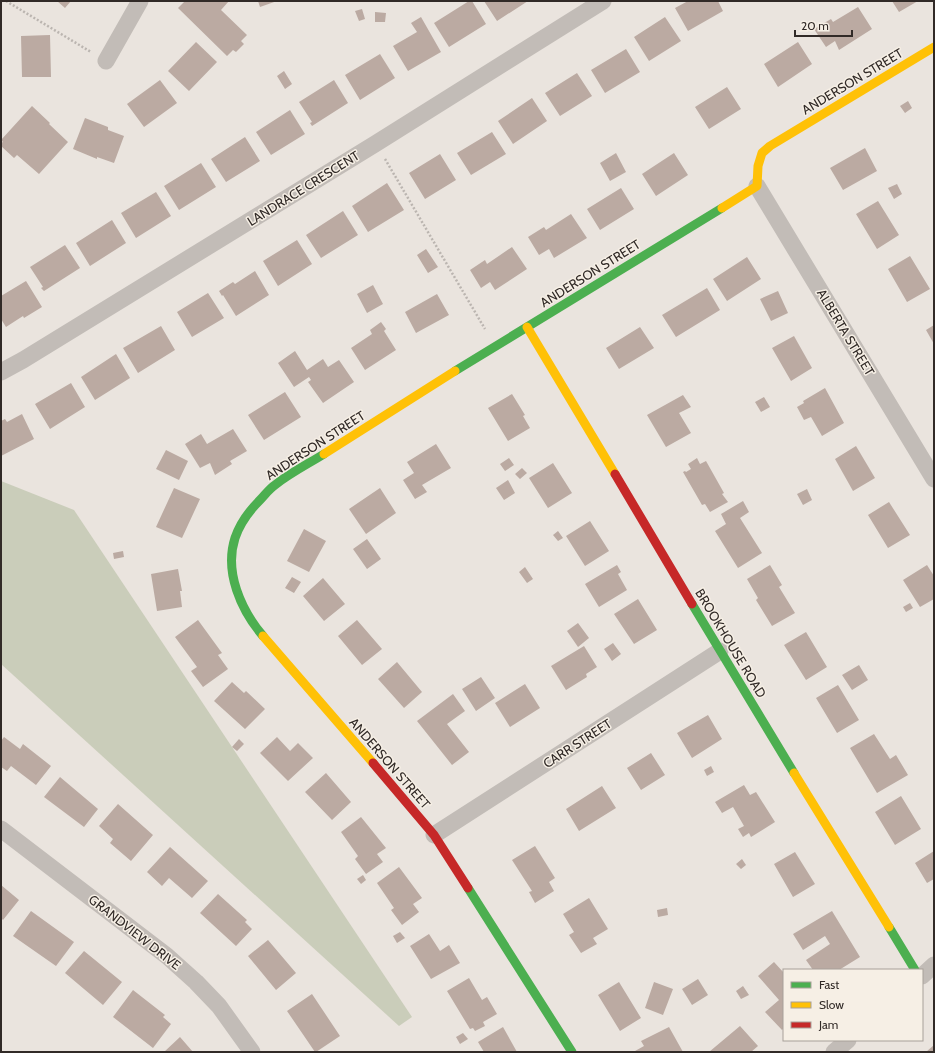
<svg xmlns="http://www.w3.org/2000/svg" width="935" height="1053" font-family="Cabin,sans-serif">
<rect width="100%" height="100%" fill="#eae4de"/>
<!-- green -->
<path fill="#cacdba" d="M1,481L74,510L412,1017L399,1026L1,664Z"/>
<!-- building -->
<path fill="#bbaaa2" d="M57,1H71L65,8Z
M185,1H229L221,10L247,35L241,41L244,44L236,52L233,50L227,56L178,8Z
M258,1H277L260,7Z
M469,1H472L486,24L449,47L434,23Z
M484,1H528L497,21Z
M688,1H718L723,11L688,31L675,8Z
M892,1H918L899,12Z
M858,7L872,29L839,50L835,41L826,47L814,29L831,19L833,22Z
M362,9L365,19L359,21L355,11Z
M375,12L386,13L385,22H375Z
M421,17L441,52L408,71L393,46L417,32L411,23Z
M665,17L681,41L649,61L634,37Z
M50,35L51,77H22L21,36Z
M196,42L217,62L189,91L168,71Z
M798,42L812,64L778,87L764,64Z
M626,49L640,72L605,93L591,70Z
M380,54L395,78L360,100L345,75Z
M284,71L292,84L285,89L277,76Z
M577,73L592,96L560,116L545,93Z
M160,80L177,103L144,127L127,104Z
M334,80L348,103L312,126L310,123L312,122L299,102Z
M727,87L741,109L709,129L695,107Z
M532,98L547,121L513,144L498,121Z
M908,101L912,108L905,113L900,106Z
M32,106L50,123L49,124L68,142L39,174L17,155L14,158L1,146V143L3,142L1,140Z
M290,110L305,134L271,155L256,132Z
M85,118L108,127V130L124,136L114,163L97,157V159L73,149Z
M492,132L506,154L471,175L457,153Z
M245,137L260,161L226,182L211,159Z
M865,148L877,171L843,190L830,168Z
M616,153L626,172L610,181L600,163Z
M674,153L688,175L656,196L642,174Z
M440,154L456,180L425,199L409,173Z
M201,163L216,187L179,210L164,186Z
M387,183L404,210L368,232L352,206Z
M897,184L902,194L894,199L888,188Z
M621,188L634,209L600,230L587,209Z
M156,192L171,216L136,238L121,213Z
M878,201L899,235L877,249L856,214Z
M343,211L358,235L321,258L306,235Z
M571,214L587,238L554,258L549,249L539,255L528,237L544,227L546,230Z
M112,220L126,243L90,266L76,243Z
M297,240L312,264L278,286L263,261Z
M65,245L80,268L44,291L41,288L43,287L30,267Z
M512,247L527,269L495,290L490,282L481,288L470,270L485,260L487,264Z
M426,249L438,267L428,273L417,255Z
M910,256L930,289L907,302L888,269Z
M747,257L761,279L727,301L713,279Z
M255,271L269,295L236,316L223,295L222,296L219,291L233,282L235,284Z
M26,281L42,307L24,318L23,316L6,327L1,319V296Z
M373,285L383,304L367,313L357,294Z
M707,288L720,310L676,337L662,315Z
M778,291L788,313L771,321L760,299Z
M208,293L224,318L192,337L177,312Z
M437,294L449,315L416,333L405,312Z
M381,322L386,329L384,331L396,350L365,370L351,348L372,334L370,330Z
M934,325V344L926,330Z
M161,326L175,350L138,373L123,348Z
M640,327L654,348L619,369L606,348Z
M794,336L812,368L791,381L772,348Z
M295,351L307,370L323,359L328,367L339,360L354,382L323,403L308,382L311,380L309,377L294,387L278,363Z
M116,354L130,378L95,400L81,377Z
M71,383L85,407L50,429L35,404Z
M825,388L844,423L822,436L811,417L804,420L797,407L804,403L803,401Z
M285,392L301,417L264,440L248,415Z
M512,394L525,415L523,416L530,428L508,441L488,408Z
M683,395L691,407L679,413L691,433L666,447L647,415Z
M764,397L770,407L761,412L755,402Z
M22,414L34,439L1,456V421L5,419L7,422Z
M233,429L247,451L230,461L232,464L215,475L210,463L200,468L185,444L201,434L207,444Z
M436,444L451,468L422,485L427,492L415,499L403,480L414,473L407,462Z
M856,446L875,478L853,491L835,459Z
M166,450L188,461L179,480L156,469Z
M509,458L514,465L505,471L500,464Z
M697,458L700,464L706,461L724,493L722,494L728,502L710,512L705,504L702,505L683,472L685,471L686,472L691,469L688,464Z
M553,463L572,493L548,508L529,478Z
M522,468L527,473L520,479L515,474Z
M508,480L515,493L504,500L496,488Z
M174,488L200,499L182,538L156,527Z
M380,488L396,513L366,534L349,509Z
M807,489L812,500L803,505L797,494Z
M743,501L749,512L740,518L762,553L738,568L715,531L726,524L721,514Z
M889,502L910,535L888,548L868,515Z
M590,521L609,551L585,566L566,536Z
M304,529L326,541L309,572L287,561Z
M558,531L563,538L558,541L553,535Z
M367,539L381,559L367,569L353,549Z
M123,551L124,557L114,559L113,553Z
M617,565L621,572L618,574L627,590L599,607L585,584Z
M770,565L782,585L779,587L795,613L772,626L756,600L758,598L747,579Z
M927,565L934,576V599L920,607L903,580Z
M525,567L533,579L527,583L519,572Z
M178,569L182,591H180L182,607L157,611L151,574Z
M292,577L301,582L294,593L285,588Z
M323,578L345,604L324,621L303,596Z
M638,599L657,630L634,644L614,614Z
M910,603L913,608L906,612L903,607Z
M198,620L222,653L218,655L228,669L203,687L191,671L197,667L175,637Z
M357,620L382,649L362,665L338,636Z
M578,623L589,638L578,647L567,631Z
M806,632L827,667L806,680L784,645Z
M613,643L621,654L612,661L604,649Z
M584,646L597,667L586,674L587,677L566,690L551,666Z
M397,662L422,692L404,708L378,679Z
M859,665L868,680L852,690L842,675Z
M481,677L495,698L476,711L462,689Z
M232,682L244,693L246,691L265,709L245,729L214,701Z
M525,684L540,708L510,727L495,703Z
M838,685L859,720L837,733L816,698Z
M453,694L465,711L447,724L469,752L452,765L417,721Z
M708,715L722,739L692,758L677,733Z
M874,734L890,759L896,755L908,775L877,793L850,748Z
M4,737L20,749L23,744L51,766L36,785L11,766L7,771L1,767V741Z
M277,737L290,751L298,743L313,758L288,781L260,753Z
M239,739L244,744L237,751L232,747Z
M651,753L665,775L641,790L627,768Z
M711,766L714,772L707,776L704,770Z
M326,773L351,802L332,820L305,792Z
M60,777L98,809L84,827L44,797Z
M744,785L750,795L756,792L775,822L751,837L749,833L743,837L738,829L744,826L733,807L722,813L715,802Z
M602,786L616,808L579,831L566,809Z
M901,796L921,829L895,845L875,812Z
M118,804L153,835L131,861L110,843L113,839L99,826Z
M361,817L386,848L377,854L383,862L366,874L355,859L358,856L341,832Z
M535,846L555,878L549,882L554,891L535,903L529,892L532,891L512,860Z
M170,847L208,881L192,898L169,878L162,886L147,872Z
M934,851V879L927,883L915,863Z
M795,852L815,884L793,897L774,864Z
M742,859L746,865L741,869L736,864Z
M399,867L422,898L413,904L419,912L402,925L391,910L394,908L377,883Z
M363,875L366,880L361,884L357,879Z
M1,885L19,900L3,920L1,918Z
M218,894L247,920L245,922L252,929L236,946L200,913Z
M589,898L608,929L593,938L597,944L581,953L569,935L574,932L563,914Z
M667,908L668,915L658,917L657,910Z
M31,911L74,942L56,966L13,936Z
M832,911L860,957L839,970H813L806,960L830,944L825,936L803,950L793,934Z
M400,932L405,938L397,943L393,936Z
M429,934L440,951L449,945L460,963L431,979L410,946Z
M268,940L296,973L276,990L248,956Z
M84,951L122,982L103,1005L65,973Z
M774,962L784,973V1028L782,1030L765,1012L779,1000L758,976Z
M469,978L482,1000L487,997L497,1014L483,1022L485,1026L475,1031L473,1028L470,1029L447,991Z
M698,979L708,995L692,1005L682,989Z
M619,982L641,1018L620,1031L598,995Z
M654,982L673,989L663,1015L645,1008Z
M743,986L749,995L741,999L736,991Z
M133,990L165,1015L163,1017L171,1024L153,1048L113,1017Z
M312,994L340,1036L316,1052H315L287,1011Z
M740,1026L758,1046L751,1052H709Z
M503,1027L517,1052H484L478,1042Z
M669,1027L683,1052H635V1051L644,1046L641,1041Z
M463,1033L468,1039L460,1044L456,1037Z
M180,1037L193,1052H164Z
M934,1045V1052H926Z"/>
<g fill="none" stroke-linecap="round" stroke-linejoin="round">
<!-- path -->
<path stroke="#bbb5b0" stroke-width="2.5" stroke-dasharray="2 2" stroke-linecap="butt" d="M6,1L91,52
M385,159L485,329"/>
<!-- street -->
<path stroke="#c2bcb7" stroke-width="17" d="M106,61L140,1
M757,186L934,479
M1,372L23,360L375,144L603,1
M1,829L167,956L196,982L219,1006L252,1052
M434,835L720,651
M922,976L934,965
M834,1052L848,1040"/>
<!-- fast -->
<path stroke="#4caf50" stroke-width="9" d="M455,371L722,208
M692,604L794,773
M263,636C241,610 224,572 235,538C240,523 249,511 260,500C265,495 269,489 275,485C290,473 308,464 324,454
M468,888L572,1052
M889,927L915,970"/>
<!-- slow -->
<path stroke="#ffc107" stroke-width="9" d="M722,208L757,186L758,166L762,153L770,146L934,47
M527,327L615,474
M324,454L455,371
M263,636L373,763
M794,773L889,927"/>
<!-- jam -->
<path stroke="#c62828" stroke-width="9" d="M615,474L692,604
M373,763L434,835L468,888"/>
</g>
<g text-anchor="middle" stroke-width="3" stroke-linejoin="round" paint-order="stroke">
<!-- street labels -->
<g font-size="13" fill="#312a27" stroke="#f6efe5">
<text transform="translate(852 81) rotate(-31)" y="5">ANDERSON STREET</text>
<text transform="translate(303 188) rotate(-32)" y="5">LANDRACE CRESCENT</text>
<text transform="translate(590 273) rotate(-32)" y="5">ANDERSON STREET</text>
<text transform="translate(846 332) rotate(59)" y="5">ALBERTA STREET</text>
<text transform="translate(315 445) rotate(-33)" y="5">ANDERSON STREET</text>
<text transform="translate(731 643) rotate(59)" y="5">BROOKHOUSE ROAD</text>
<text transform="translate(577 743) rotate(-33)" y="5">CARR STREET</text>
<text transform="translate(390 763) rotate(49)" y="5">ANDERSON STREET</text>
<text transform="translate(135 932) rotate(38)" y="5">GRANDVIEW DRIVE</text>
</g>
</g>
<!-- border -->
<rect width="935" height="1053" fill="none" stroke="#312a27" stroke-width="4"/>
<!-- legend -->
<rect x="783" y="969" width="140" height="72" fill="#f6efe5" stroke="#a7a099"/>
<rect x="791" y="982" width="20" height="6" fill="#4caf50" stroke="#a7a099"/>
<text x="819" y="989" font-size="12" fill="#312a27">Fast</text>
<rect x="791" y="1002" width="20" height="6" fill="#ffc107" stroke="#a7a099"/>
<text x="819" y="1009" font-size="12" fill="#312a27">Slow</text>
<rect x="791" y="1022" width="20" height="6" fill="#c62828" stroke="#a7a099"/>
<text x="819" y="1029" font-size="12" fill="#312a27">Jam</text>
<!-- scale -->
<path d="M795 30v6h57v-6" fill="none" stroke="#312a27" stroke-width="2"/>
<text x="801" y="30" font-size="12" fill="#312a27" stroke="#f6efe5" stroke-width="3" paint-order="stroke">20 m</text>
</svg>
